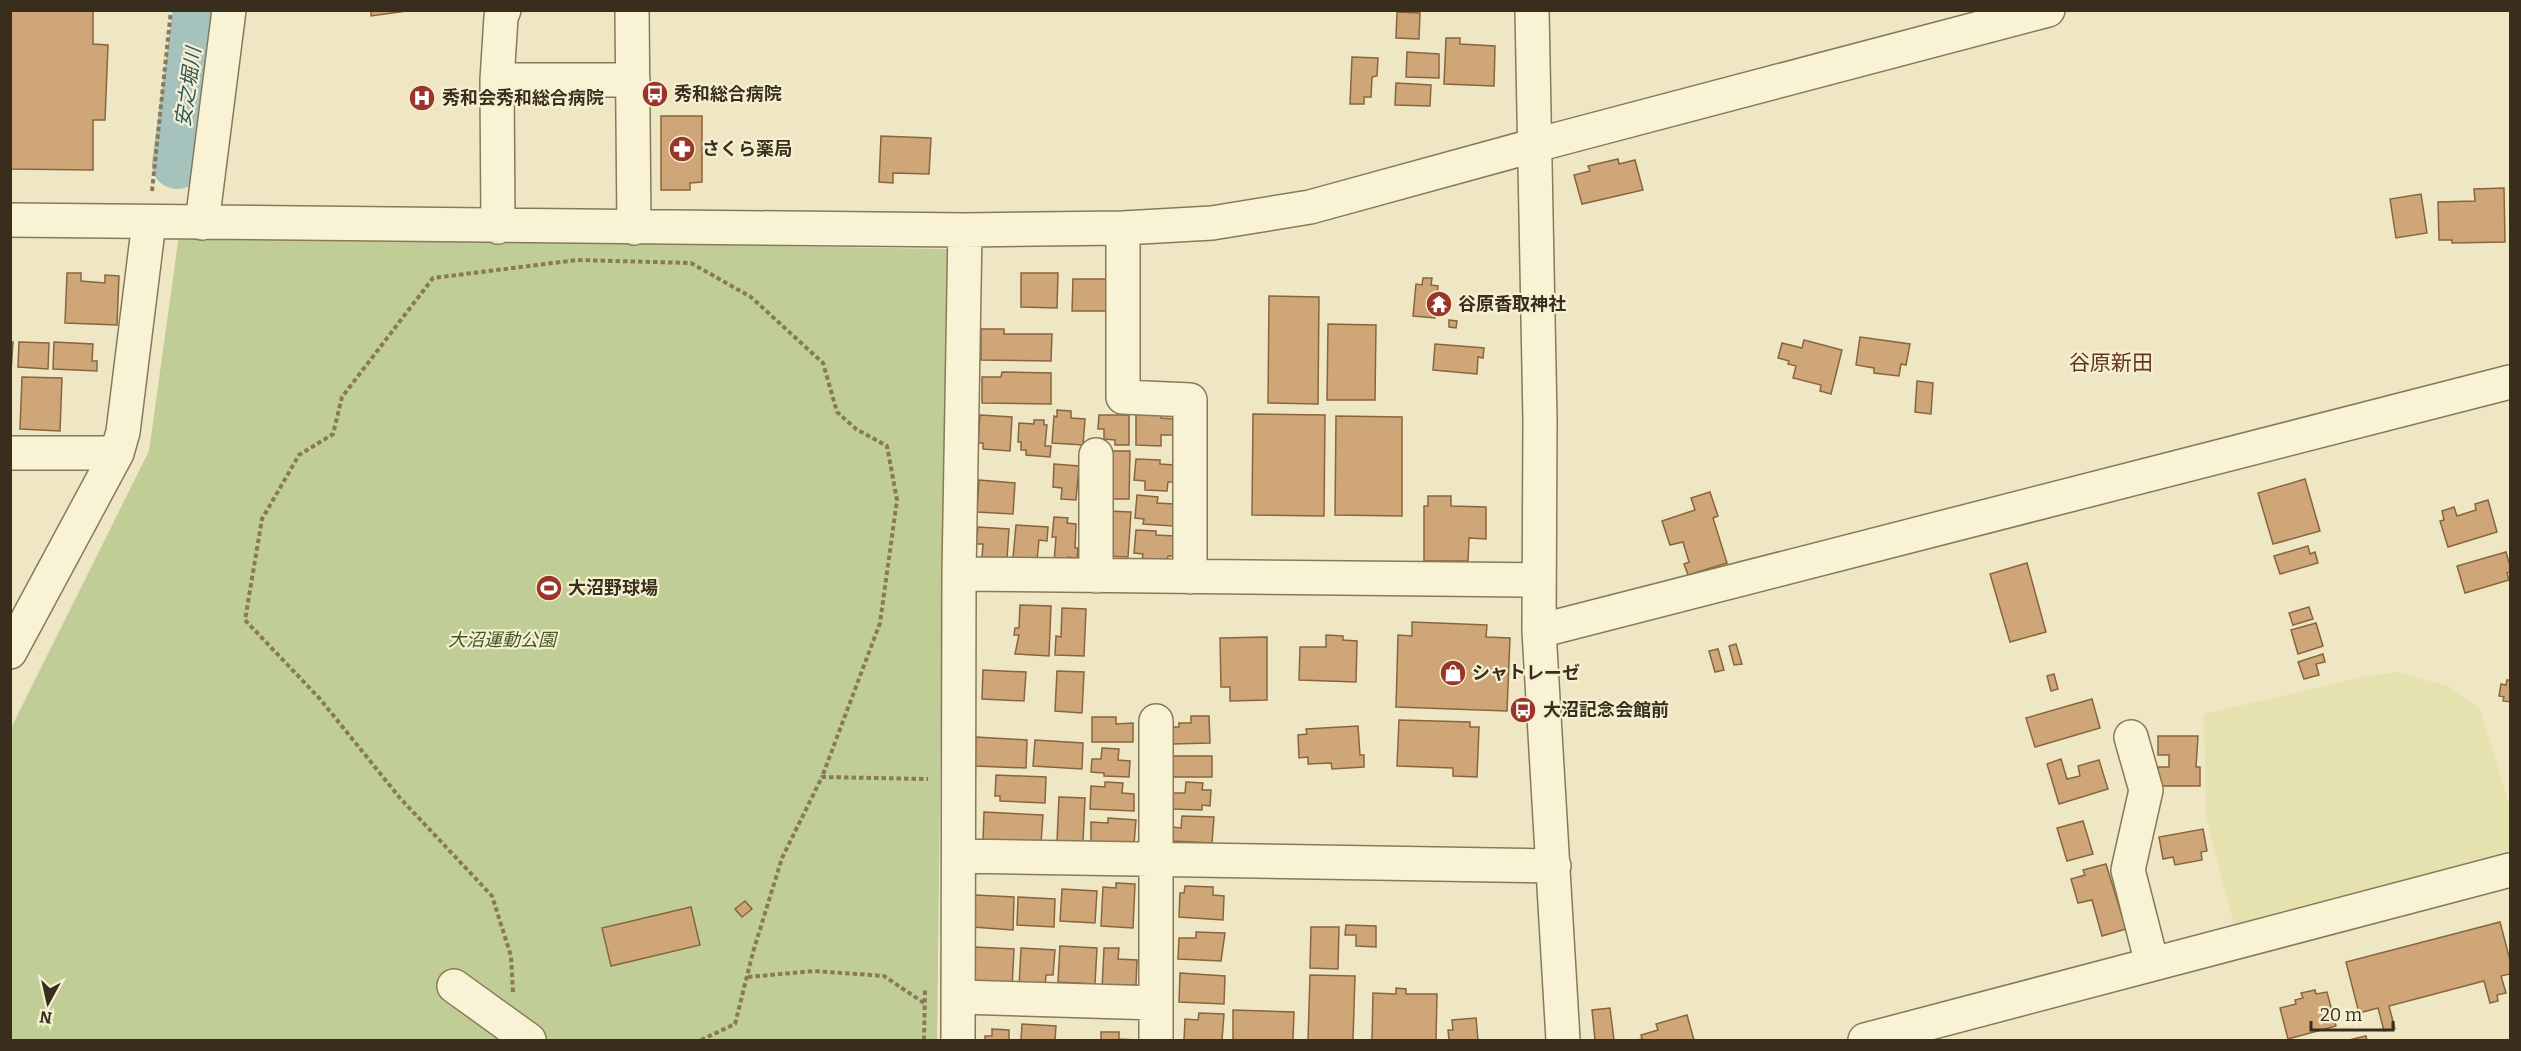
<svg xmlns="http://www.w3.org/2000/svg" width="2521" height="1051" font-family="Bitter,'Noto Sans JP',serif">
<rect width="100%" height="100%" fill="#efe7c3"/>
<!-- farmland -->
<path fill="#e5e2b0" d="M2398,672L2450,687L2480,709L2510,807V856L2235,929L2206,818L2204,714L2367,676Z"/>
<!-- green -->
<path fill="#c0cd96" d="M179,235L947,249L937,1040H11L10,730L149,451Z"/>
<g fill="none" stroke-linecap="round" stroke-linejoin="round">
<!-- river -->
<path stroke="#a5c2bd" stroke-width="50" d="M177,164L198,10"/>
</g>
<!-- building -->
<path fill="#cea678" stroke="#89653f" stroke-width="1.5" d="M10,10H93V44L108,45L105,120H93V170L10,169Z
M371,10H414L371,16Z
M1397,12L1420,13L1419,39L1396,38Z
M1446,38H1460V44L1495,46L1494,86L1444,84Z
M1407,52L1439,54V78L1406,77Z
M1352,57L1378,58L1377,76L1372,77L1371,97H1364V104H1350Z
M1396,83L1431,85L1430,106L1395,105Z
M661,116H702V182L690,183V190H661Z
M881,136L931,138L929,174L893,173V183L879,182Z
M1618,159L1619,164L1635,160L1643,190L1582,204L1574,175L1590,171L1588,166Z
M2504,188L2505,242L2452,243V240H2439L2438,202L2475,201L2474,189Z
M2421,194L2427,233L2396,238L2390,199Z
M67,273H81V281L105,283V275L119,276L117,325L65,323Z
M1021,273H1058L1057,308L1021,307Z
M1423,278H1432L1431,285L1438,286L1435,318L1413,316L1416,284L1422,285Z
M1073,279H1108V311H1072Z
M1269,296L1319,297L1318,404L1268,403Z
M1449,320L1457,321L1456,328L1449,327Z
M1328,324L1376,325L1375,400H1327Z
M981,329H1004V334H1052L1051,361L981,360Z
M1860,337L1910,344L1906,365L1901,364L1899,376L1874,373V368L1856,365Z
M1804,340L1842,350L1831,394L1820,391L1821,385L1793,378L1796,366L1788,364L1789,361L1778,358L1782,343L1802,348Z
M10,342H13L10,387Z
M19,342L49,343L48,369L18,367Z
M54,342L93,344L92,361H97V371L53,369Z
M1435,344L1484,348L1483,358L1478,357L1477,374L1433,370Z
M1002,372L1051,373V404L982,403V377H1001Z
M22,377L62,378L60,431L20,429Z
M1917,381L1933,383L1931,414L1915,412Z
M1057,410L1071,411V418L1085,419L1083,445L1052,443L1054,416L1057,417Z
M1136,412L1161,413V418L1175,419V435H1161V446L1136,445Z
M1253,414L1325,415L1324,516L1252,515Z
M980,415L1012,417L1010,451L983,449V443H978Z
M1099,415H1129V445H1115V440L1104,439V429H1098Z
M1336,416L1402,417V516L1335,515Z
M1034,420H1044V425H1047L1045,446H1051L1050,457L1026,455V450H1021V442H1018L1019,423L1034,424Z
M1109,451H1130L1129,499H1109Z
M1136,459L1160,460V464L1174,465L1173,482H1168L1167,491L1145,490V481L1134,480Z
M1054,464L1079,466L1076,500L1061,499L1062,488L1053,487Z
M2305,479L2320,531L2273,544L2258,493Z
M979,480L1015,483L1013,514L977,512Z
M1710,492L1718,516L1713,518L1727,563L1688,575L1684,564L1689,562L1683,542L1670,545L1662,521L1695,510L1691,498Z
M1137,495L1158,497L1157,503L1174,504L1173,526L1143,524L1144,519L1135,518Z
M1428,496H1451V506L1486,507V539L1469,538L1468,561H1424V506H1428Z
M2488,500L2497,532L2448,547L2440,521L2444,520L2442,511L2454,507L2457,516L2476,510L2475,504Z
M1107,511L1131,512L1128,557L1104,556Z
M1054,517L1068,518L1067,523L1076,524L1075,548H1078L1077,558L1068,557V563L1054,562L1056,537H1052Z
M1016,525L1048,527L1047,541L1039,540L1037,560L1013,558Z
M978,527L1009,529L1007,559L982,557L983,544H976Z
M1136,530L1156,531V535L1174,536L1173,556H1168L1167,562L1142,560L1143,554L1134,553Z
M2308,546L2310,554L2315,552L2318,563L2280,574L2274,556Z
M2506,552L2510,566V572L2507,573L2509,580L2465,593L2457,566Z
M2027,563L2046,632L2010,642L1990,574Z
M1020,605L1051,606L1049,656L1015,654L1019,635H1014L1015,628H1019Z
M2309,607L2313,619L2293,625L2289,613Z
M1062,608L1086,609L1084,656L1055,655L1056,636L1061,637Z
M1412,622L1487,625L1486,637L1510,638L1507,711L1396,707L1398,635L1412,636Z
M2316,623L2323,646L2298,654L2291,630Z
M1326,635L1343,636V640L1357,641L1356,682L1299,680L1300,647H1326Z
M1267,637V700L1230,701V687H1221L1220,638Z
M1736,644L1742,664L1734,665L1729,646Z
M1718,649L1724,670L1715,672L1709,651Z
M2323,654L2325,662L2316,664L2319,675L2304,679L2298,662Z
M983,670L1026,672L1024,701L982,699Z
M1057,671L1084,672L1082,713L1055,711Z
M2054,674L2058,689L2051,691L2047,676Z
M2507,680H2510V702L2503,701L2504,697L2499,696L2501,684L2506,685Z
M2092,699L2100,728L2035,747L2026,718Z
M1191,716H1209L1210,743L1173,744V727H1179V723H1191Z
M1092,717H1116V724L1133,723V742H1092Z
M1399,720L1470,722V727H1479L1477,777L1453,776V768L1397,766Z
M1358,726L1360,755H1364V767L1332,769L1331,763L1308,764V757L1299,758L1298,735L1307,734L1306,729Z
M2158,736H2198L2196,767H2200V786H2158V767H2169V755H2158Z
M976,737L1027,740L1026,768L975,766Z
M1035,740L1083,743L1082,769L1033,766Z
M1102,748L1119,749L1118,760L1130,761L1129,777L1104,776V773L1091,772L1092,759H1101Z
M1170,756H1212V777H1170Z
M2061,759L2067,779L2080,776L2078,766L2099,760L2108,789L2059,804L2047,764Z
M996,775L1046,777L1045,803L1000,801V796H995Z
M1105,782L1123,783L1122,793L1134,794V811L1090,809L1091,786L1105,787Z
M1186,782L1203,783L1202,790H1211L1210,806L1202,805V810L1172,809L1173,793H1185Z
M1059,797L1085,798L1083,842L1057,841Z
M984,812L1043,815L1041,843L983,840Z
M1182,816L1214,817L1212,843L1172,841L1173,827L1181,828Z
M1108,818L1136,820L1134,844L1091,842V822L1108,823Z
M2083,821L2093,854L2067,861L2057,828Z
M2203,829L2207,851L2201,852L2202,860L2175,865L2173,857L2163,859L2159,837Z
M2106,864L2126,929L2102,936L2092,900L2078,903L2071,879L2085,875L2083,870Z
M1116,883L1135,884L1133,928L1101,926L1103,887L1116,888Z
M1185,886L1213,887V895L1224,896L1223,920L1179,917L1180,893H1184Z
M1062,889L1097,891L1095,923L1060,921Z
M975,895L1014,897L1013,930L973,927Z
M1018,897L1055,899L1054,927L1017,925Z
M745,901L752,909L742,917L735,909Z
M691,907L700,945L611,966L602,928Z
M2500,922L2510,960V974L2501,976L2506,993L2497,995L2498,1001L2490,1003L2484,981L2389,1006L2395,1029L2384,1031L2378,1008L2359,1013L2346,962Z
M1346,925L1376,926V947L1356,946V935H1345Z
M1311,927H1339L1338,969L1310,968Z
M1196,932L1225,933L1221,961L1178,959L1179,938H1196Z
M1060,946L1097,948L1095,984L1058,982Z
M975,947L1014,949L1012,988L973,985Z
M1021,948L1055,950L1053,975H1046L1045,989L1019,988Z
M1104,948H1119L1118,959L1137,960L1136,985H1118V991L1102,990Z
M1180,973L1225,976L1224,1004L1179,1002Z
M1310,975L1355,976L1353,1040H1308Z
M1396,988L1406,989V994H1437L1436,1040H1372L1373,993L1396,994Z
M2315,990L2316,994L2327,992L2336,1026L2288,1039L2280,1008L2296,1004L2295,1000L2303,998L2301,993Z
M1610,1008L1614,1040H1595L1592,1010Z
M1233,1010L1294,1012L1293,1040H1233Z
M1199,1013L1224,1014L1222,1040H1184L1185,1019L1198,1020Z
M1687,1015L1694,1040H1637L1642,1039L1641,1035L1658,1030L1656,1024Z
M1476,1018L1478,1040H1449L1448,1030H1453L1452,1020Z
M1022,1024L1056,1026L1055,1040H1021Z
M992,1029L1009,1030V1040H985V1036H992Z
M1101,1032H1119V1039L1136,1040H1101Z
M2366,1036L2367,1040H2349Z"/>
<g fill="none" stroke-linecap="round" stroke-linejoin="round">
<defs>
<path id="minor" d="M632,10L634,228
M1532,10L1540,420L1539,631L1563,1040
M497,80H633
M10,220L965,230L1123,228L1212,223L1310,207L1536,145L2048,10
M202,223L229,10
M498,227L497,80L501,17L504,10
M1123,228V397L1190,400V577
M10,453H117
M959,574L1538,580
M1096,576V455
M1539,631L2510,382
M10,652L117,453L123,432L149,222
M2131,737L2146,790L2128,870L2152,964
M960,856L1554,866
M454,986L529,1040
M960,997L1156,1003
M958,1040L959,574L965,230
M1156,1040V721
M1865,1040L2510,870"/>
</defs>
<!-- minor casing -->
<use href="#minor" stroke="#897959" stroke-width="36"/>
<!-- path -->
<path stroke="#897959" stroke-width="4" stroke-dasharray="4.5 3" stroke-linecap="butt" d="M152,191L171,10
M748,977L814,971L884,976L924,1003
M513,992L511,956L492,896L400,798L320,699L245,620L262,519L299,455L333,434L342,397L433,278L577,260L691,263L751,297L823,363L837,412L856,429L887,446L897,500L880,623L822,777
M701,1040L735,1024L753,952L782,858L822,777L928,779
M924,1040L925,990"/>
<!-- minor -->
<use href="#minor" stroke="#f9f3d6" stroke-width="33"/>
</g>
<!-- icons -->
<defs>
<symbol id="bus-disc" viewBox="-11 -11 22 22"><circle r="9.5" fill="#9a3528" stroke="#f6f0d2"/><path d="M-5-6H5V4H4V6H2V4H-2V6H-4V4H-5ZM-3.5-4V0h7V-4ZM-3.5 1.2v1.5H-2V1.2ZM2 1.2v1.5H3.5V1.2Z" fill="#fff"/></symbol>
<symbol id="hospital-disc" viewBox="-11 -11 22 22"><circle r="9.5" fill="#9a3528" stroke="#f6f0d2"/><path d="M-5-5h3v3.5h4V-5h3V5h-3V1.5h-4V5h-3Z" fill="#fff"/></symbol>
<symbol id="pharmacy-disc" viewBox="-11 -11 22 22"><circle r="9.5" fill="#9a3528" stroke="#f6f0d2"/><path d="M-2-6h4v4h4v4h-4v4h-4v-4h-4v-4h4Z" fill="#fff"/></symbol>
<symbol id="temple-disc" viewBox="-11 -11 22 22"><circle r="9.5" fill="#9a3528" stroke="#f6f0d2"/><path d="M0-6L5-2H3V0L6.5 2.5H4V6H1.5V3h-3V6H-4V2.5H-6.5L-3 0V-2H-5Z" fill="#fff"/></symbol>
<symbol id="stadium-disc" viewBox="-11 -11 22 22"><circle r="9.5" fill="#9a3528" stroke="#f6f0d2"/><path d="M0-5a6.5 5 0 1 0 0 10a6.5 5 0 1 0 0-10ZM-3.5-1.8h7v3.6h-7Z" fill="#fff"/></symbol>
<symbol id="shop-disc" viewBox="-11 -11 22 22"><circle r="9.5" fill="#9a3528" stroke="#f6f0d2"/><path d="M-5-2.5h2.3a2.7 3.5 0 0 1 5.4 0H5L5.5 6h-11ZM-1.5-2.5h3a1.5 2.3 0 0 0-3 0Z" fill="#fff"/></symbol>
</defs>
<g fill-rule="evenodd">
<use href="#bus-disc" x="640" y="79" width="30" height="30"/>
<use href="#hospital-disc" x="407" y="83" width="30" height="30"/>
<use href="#pharmacy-disc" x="667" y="134" width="30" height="30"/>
<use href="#temple-disc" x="1424" y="289" width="30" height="30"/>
<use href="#stadium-disc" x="534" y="573" width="30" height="30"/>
<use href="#shop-disc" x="1438" y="658" width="30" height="30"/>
<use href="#bus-disc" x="1508" y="695" width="30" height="30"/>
</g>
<g text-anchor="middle" stroke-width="4.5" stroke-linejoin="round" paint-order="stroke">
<!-- poi labels -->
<g font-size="18" font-weight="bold" fill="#392e1e" stroke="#f6f0d2" text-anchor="start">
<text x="674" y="100">秀和総合病院</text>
<text x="442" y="104">秀和会秀和総合病院</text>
<text x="702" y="155">さくら薬局</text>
<text x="1458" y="310">谷原香取神社</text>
<text x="568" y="594">大沼野球場</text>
<text x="1472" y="679">シャトレーゼ</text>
<text x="1543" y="716">大沼記念会館前</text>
</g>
<!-- park labels -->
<g font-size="18" font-style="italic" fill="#435624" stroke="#f6f0d2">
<text x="502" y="646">大沼運動公園</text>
</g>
<!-- water labels -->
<g font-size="20" font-style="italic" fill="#2d5759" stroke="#f6f0d2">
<text transform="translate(188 87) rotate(-82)" y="7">安之堀川</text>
</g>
<!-- quarter labels -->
<g font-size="21" fill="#66341c" stroke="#f6f0d2">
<text x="2111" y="370">谷原新田</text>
</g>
</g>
<!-- border -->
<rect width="2521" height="1051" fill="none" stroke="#392e1e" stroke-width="24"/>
<!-- north arrow -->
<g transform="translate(48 1003) rotate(188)" stroke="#f6f0d2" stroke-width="4.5" paint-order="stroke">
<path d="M0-4.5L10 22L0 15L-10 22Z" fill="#392e1e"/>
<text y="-9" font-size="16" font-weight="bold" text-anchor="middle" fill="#392e1e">N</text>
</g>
<!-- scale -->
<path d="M2311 1021v9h82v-9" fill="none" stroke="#392e1e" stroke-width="3"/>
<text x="2320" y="1021" font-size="18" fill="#392e1e" stroke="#f6f0d2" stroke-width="4.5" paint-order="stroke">20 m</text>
</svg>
